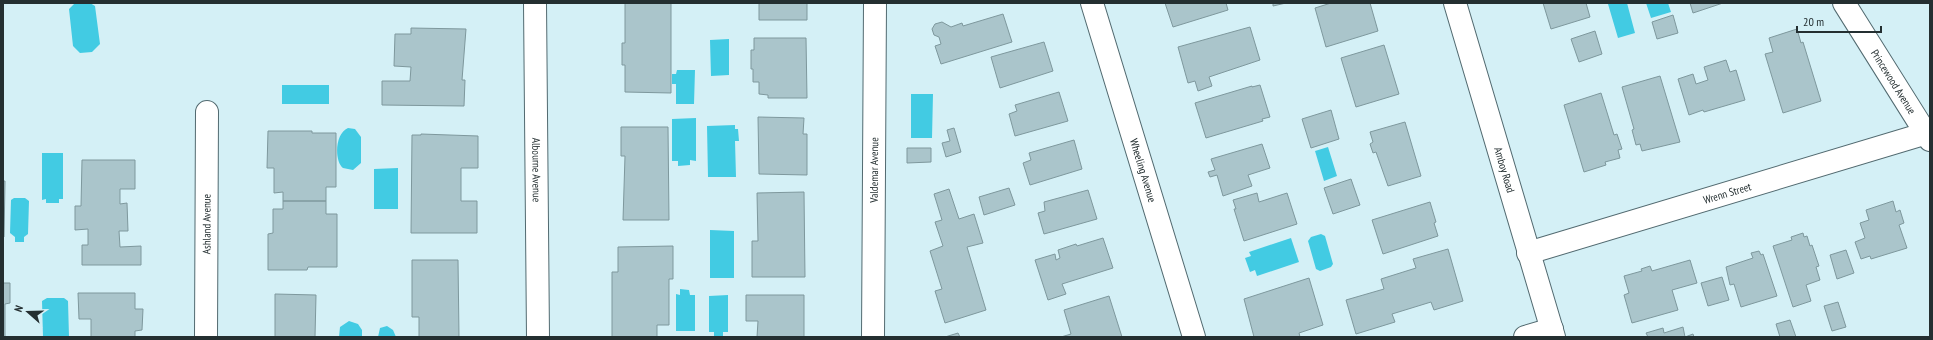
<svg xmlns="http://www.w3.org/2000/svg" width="1933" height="340" font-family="'PT Sans Narrow',sans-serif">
<rect width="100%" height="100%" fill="#d4f0f6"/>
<!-- water -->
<path fill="#42cbe3" d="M75,3H90L95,6L100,44L92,52L80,53L73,46L69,9Z
M1611,3H1627L1635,33L1618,38L1608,4Z
M1646,3H1668L1671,12L1651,18Z
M729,39V75L711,76L710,40Z
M677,70H695L694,104H676V84H672V74H676Z
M282,85H329V104H282Z
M911,94H933L932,138H911Z
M696,118V161L690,160V165L678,166V161H672V119Z
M735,125V129H738L739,141H735L736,177H708L707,126Z
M348,128L355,129L361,137V163L353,170L343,168C334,161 335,133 348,128Z
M1328,147L1337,176L1324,181L1315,151Z
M42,153H63V199H59V203H46V199L42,200Z
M398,168V209H374V169Z
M14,198H25L29,201L28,234L24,237V242H15V237L10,233L11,200Z
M710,230L734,231V278H710Z
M1321,234L1325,236L1333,264L1331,267L1320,271L1316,269L1308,241L1311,237Z
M1291,238L1299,262L1257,276L1255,270L1250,272L1245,258L1251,256L1249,252Z
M680,289L689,290L690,295H695V331H676V294L680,295Z
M728,295V332H723V336H714V332H709V296Z
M47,298H64L68,301L69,337H43L42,301Z
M349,321L358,324L362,330V337H339L340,327Z
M387,326L393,330L396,337H378L380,328Z"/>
<!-- building -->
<path fill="#aac5cb" stroke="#7e989d" d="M625,3H671V93L625,92V65H622V43H625Z
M759,3H807V20H759Z
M1165,3H1226L1228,10L1173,27Z
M1273,3H1286L1273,6Z
M1331,3H1370L1378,31L1326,47L1315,8Z
M1543,3H1586L1590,17L1551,29Z
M1690,3H1723L1693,13Z
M1003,14L1012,42L941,64L935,46L941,44L939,37L934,35L932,29L935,24L942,22L951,27L962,23L963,26Z
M1673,15L1678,33L1657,39L1652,22Z
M1250,27L1260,60L1209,77L1212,86L1198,91L1195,81L1188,83L1178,47Z
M411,28L466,29L462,80H465L464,106L382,105V81H410L411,67L394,66L395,34H411Z
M1797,29L1801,43L1803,42L1821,101L1783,113L1765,54L1773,52L1769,38Z
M1595,31L1602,54L1579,62L1571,39Z
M754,38H806L807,98H768V95L759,94V82H753V69H751V50H754Z
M1044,42L1053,71L1000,88L991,57Z
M1384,45L1399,94L1356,107L1341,58Z
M1726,60L1730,72L1736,70L1745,100L1704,112L1703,110L1689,115L1678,79L1693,74L1696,84L1708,80L1704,67Z
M1660,76L1680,142L1642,151L1640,144L1636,145L1632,130L1634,129L1622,87Z
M1260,85L1270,117L1262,119L1263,121L1206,138L1195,103L1252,86V87Z
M1059,92L1068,121L1015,136L1009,114L1017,111L1015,105Z
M1601,93L1614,135L1617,134L1622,149L1618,150L1620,158L1605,162L1606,165L1584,172L1564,105Z
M1331,110L1339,139L1311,148L1302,119Z
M758,117L804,118L803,134H807V175L759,174Z
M1405,122L1421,176L1388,186L1376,152L1373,153L1370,144L1373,142L1370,132Z
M621,127H668L669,220H623L625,156H621Z
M954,128L961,152L946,157L942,143L950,141L947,130Z
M268,131H312V133H336V187H326V201H283V192L274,193V168H267Z
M421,134L478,136V168H461V201H477V233H411L412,135H421Z
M1074,140L1082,169L1030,185L1023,163L1031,160L1029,153Z
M1262,144L1270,168L1248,175L1252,186L1223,196L1217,175L1210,177L1208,172L1215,170L1211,159Z
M907,148H931V162L907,163Z
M82,160H135V189H120V204L127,203L128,231H119L120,247L141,246V265H82V245H88V229L75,230V206H81Z
M1351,179L1360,205L1333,214L1324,188Z
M3,181H5L4,237H3Z
M1009,188L1015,205L984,215L979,197Z
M949,189L959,219L974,214L983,243L967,247L986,310L945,323L935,291L942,289L930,251L943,246L935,222L942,220L934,194Z
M1088,190L1097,219L1044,234L1038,213L1045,211L1044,202Z
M804,192L805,277H752V241H758L757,193Z
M1257,193L1259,202L1287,193L1297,224L1244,241L1234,209H1236L1233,200Z
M283,201H326V214H337V267H308L307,270H268V234L273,233V209H283Z
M1893,201L1896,212L1900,210L1904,223L1899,225L1907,248L1871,259L1870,256L1861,259L1855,242L1865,238L1860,223L1869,220L1866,210Z
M1430,202L1436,222L1434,223L1438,236L1383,254L1372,220Z
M1803,233L1804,237L1807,236L1810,246L1812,245L1819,266L1816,267L1820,280L1806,285L1811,301L1793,307L1773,246L1792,240L1791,237Z
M1103,238L1113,268L1062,284L1066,294L1048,300L1035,260L1055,254L1056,260L1060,258L1058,250L1076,244L1077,246Z
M673,246V279H669V325H657V337H612V272H618V247Z
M1448,249L1463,301L1434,310L1431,302L1392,314L1395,322L1356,334L1346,300L1384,289L1381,279L1416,268L1413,259Z
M1846,250L1854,273L1837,279L1830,255Z
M1759,251L1761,255L1763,254L1777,296L1741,307L1734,284L1730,285L1726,267L1753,258L1751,253Z
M412,260H458L459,337H419V317H412Z
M1690,260L1697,283L1672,290L1678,310L1632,323L1624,295L1629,293L1624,276L1642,271L1641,269L1650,266L1652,271Z
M1722,277L1729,300L1708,306L1701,283Z
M1309,278L1323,325L1299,333L1300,337H1254L1244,299Z
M3,283H10V303L5,304V337H3Z
M78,293H135V309H143L142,330L135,331V337H91V319H79Z
M275,294L316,295L315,337H275Z
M746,295H804V337H757L758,321H746Z
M1109,296L1122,337H1061L1071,334L1064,310Z
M1838,302L1846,327L1832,331L1824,306Z
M1790,320L1796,337H1780L1776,324Z
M1683,327L1685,337L1693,334L1694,337H1648L1646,333L1663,328L1664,333Z
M958,333L960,337H945Z"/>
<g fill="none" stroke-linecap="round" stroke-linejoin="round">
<defs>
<g id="minor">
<path id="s1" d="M535,3L538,337"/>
<path id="s2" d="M1092,3L1194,337"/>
<path id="s3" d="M1844,3L1930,140"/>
<path id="s4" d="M1528,253L1927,133"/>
<path id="s5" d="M206,337L207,112"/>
<path id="s6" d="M873,337L875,3"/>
<path d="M1525,337L1552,329"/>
</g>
<g id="major">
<path id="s7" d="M1455,3L1554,337"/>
</g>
</defs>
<!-- minor casing -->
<use href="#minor" stroke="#526a70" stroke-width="24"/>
<!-- major casing -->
<use href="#major" stroke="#526a70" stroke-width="24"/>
<!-- minor -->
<use href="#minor" stroke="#fff" stroke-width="22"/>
<!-- major -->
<use href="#major" stroke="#fff" stroke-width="22"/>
</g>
<g text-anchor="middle" stroke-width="3" stroke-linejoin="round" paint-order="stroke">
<!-- street labels -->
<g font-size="11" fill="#242f31" stroke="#d4f0f6">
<text dy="4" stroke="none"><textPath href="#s3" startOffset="93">Princewood Avenue</textPath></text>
<text dy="4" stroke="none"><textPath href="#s1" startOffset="167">Albourne Avenue</textPath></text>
<text dy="4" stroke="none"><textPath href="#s6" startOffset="167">Valdemar Avenue</textPath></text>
<text dy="4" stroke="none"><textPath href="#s2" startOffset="175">Wheeling Avenue</textPath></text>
<text dy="4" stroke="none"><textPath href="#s7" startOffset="174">Amboy Road</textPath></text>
<text dy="4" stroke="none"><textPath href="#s4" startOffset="208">Wrenn Street</textPath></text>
<text dy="4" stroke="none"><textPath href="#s5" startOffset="113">Ashland Avenue</textPath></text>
</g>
</g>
<!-- border -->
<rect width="1933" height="340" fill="none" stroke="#242f31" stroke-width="8"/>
<!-- north arrow -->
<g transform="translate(28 312) rotate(290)" stroke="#d4f0f6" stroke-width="3" paint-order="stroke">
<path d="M0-3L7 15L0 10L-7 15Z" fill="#242f31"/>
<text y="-6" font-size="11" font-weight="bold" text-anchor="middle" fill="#242f31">N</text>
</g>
<!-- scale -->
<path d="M1797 26v6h84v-6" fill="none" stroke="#242f31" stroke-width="2"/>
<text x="1803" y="26" font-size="12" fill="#242f31" stroke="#d4f0f6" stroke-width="3" paint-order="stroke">20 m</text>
</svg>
